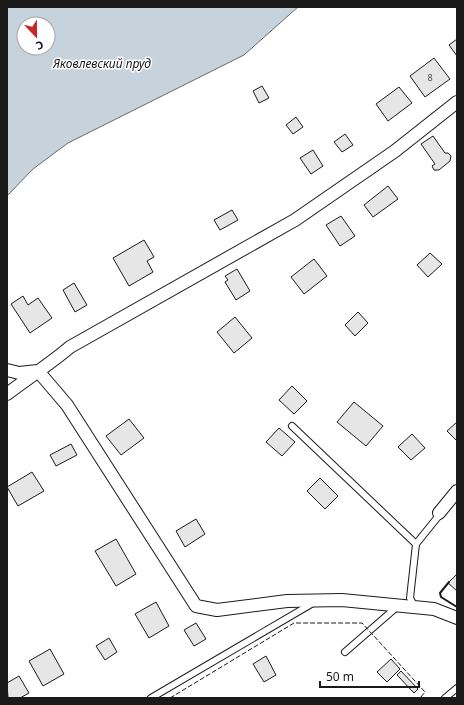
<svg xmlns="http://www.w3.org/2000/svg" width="464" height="705" font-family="'Noto Sans',sans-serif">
<rect width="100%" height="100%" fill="#fff"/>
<!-- water -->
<path fill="#c6d2dc" stroke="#6a6a6a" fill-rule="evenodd" d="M7,7H298L244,55L68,143L33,169L7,196ZM24,24H48V48H24Z"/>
<!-- building -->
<path fill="#e6e6e6" stroke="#1a1a1a" d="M457,39V56L449,45Z
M434,58L450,79L425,97L410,76Z
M262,86L269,98L259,103L253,91Z
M399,87L412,103L388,121L376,104Z
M296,117L303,127L293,134L286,125Z
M345,134L353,145L342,152L334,142Z
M433,136L445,153H448L451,156L450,161L439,170H434L432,166L435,164L421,144Z
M313,150L323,166L311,174L300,158Z
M388,186L398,199L373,217L364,205Z
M232,210L238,220L220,230L214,220Z
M341,216L355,236L340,246L326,225Z
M144,240L154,257L147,261L153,272L129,286L113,258Z
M430,253L442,264L428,277L417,265Z
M314,259L327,276L304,294L291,277Z
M237,269L250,291L236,300L225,282L228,280L225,276Z
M74,283L87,305L75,312L63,290Z
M23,296L28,305L38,298L52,318L30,333L11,304Z
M358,312L368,323L355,336L345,325Z
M235,317L252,338L234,353L217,332Z
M292,386L307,401L294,414L279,400Z
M354,402L383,426L366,446L337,422Z
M129,419L144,438L121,455L106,436Z
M457,422V441L447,431Z
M279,428L295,442L282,456L266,442Z
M412,434L425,448L411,460L398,447Z
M71,444L77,455L56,466L50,455Z
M32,472L44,491L18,506L7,487Z
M320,478L338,496L325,509L307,491Z
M196,519L205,534L185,547L176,531Z
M116,539L136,574L116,586L95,551Z
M457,574V591L448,583Z
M156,602L169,626L149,638L135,614Z
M196,623L206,639L194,646L184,630Z
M109,638L117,652L105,660L96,646Z
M50,649L64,674L43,686L29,661Z
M266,656L276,675L264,682L253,664Z
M391,659L400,669L387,682L377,672Z
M401,671L418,689L414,693L397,675Z
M19,676L29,693L20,698H8L7,683Z"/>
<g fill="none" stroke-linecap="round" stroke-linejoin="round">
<defs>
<path id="service" d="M292,426L416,544
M415,607L410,598L416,544L441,513
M345,652L398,606
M151,698L313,603
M445,698L457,688"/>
<path id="minor" d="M7,370L19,373L38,371L67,405L196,606L217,610L287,601L342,600L434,609L457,618
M7,394C28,378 50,364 70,347L295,220L395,151L457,102
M439,513L457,491"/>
</defs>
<!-- service casing -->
<use href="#service" stroke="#1a1a1a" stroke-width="8"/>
<!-- minor casing -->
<use href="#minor" stroke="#1a1a1a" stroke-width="14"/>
<!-- service -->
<use href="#service" stroke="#fff" stroke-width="6"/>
<!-- minor -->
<use href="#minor" stroke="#fff" stroke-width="12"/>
<!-- fence -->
<path stroke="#1a1a1a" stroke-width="1" stroke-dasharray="5 2" stroke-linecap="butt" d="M170,698L294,623H362L425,692L420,698"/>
<!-- wall -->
<path stroke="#1a1a1a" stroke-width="2" d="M449,582L440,593L441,597L457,607"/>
</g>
<g text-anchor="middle" stroke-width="3" stroke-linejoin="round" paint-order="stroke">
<!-- number labels -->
<g font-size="9" fill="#4d4d4d">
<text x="430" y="81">8</text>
</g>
<!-- water labels -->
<g font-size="12" font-style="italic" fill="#1a1a1a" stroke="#fff">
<text x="102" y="68">Яковлевский пруд</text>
</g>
</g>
<!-- border -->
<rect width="464" height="705" fill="none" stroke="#1a1a1a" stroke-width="16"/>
<!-- north arrow -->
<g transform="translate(36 36) rotate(158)"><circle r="19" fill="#ffffff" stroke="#a3a3a3"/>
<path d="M0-3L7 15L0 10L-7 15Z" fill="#c62828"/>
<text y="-6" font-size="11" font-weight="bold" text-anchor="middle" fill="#1a1a1a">С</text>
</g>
<!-- scale -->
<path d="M320 681v6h99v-6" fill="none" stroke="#1a1a1a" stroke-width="2"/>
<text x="326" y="681" font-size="12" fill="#1a1a1a" stroke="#ffffff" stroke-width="3" paint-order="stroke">50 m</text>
</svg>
